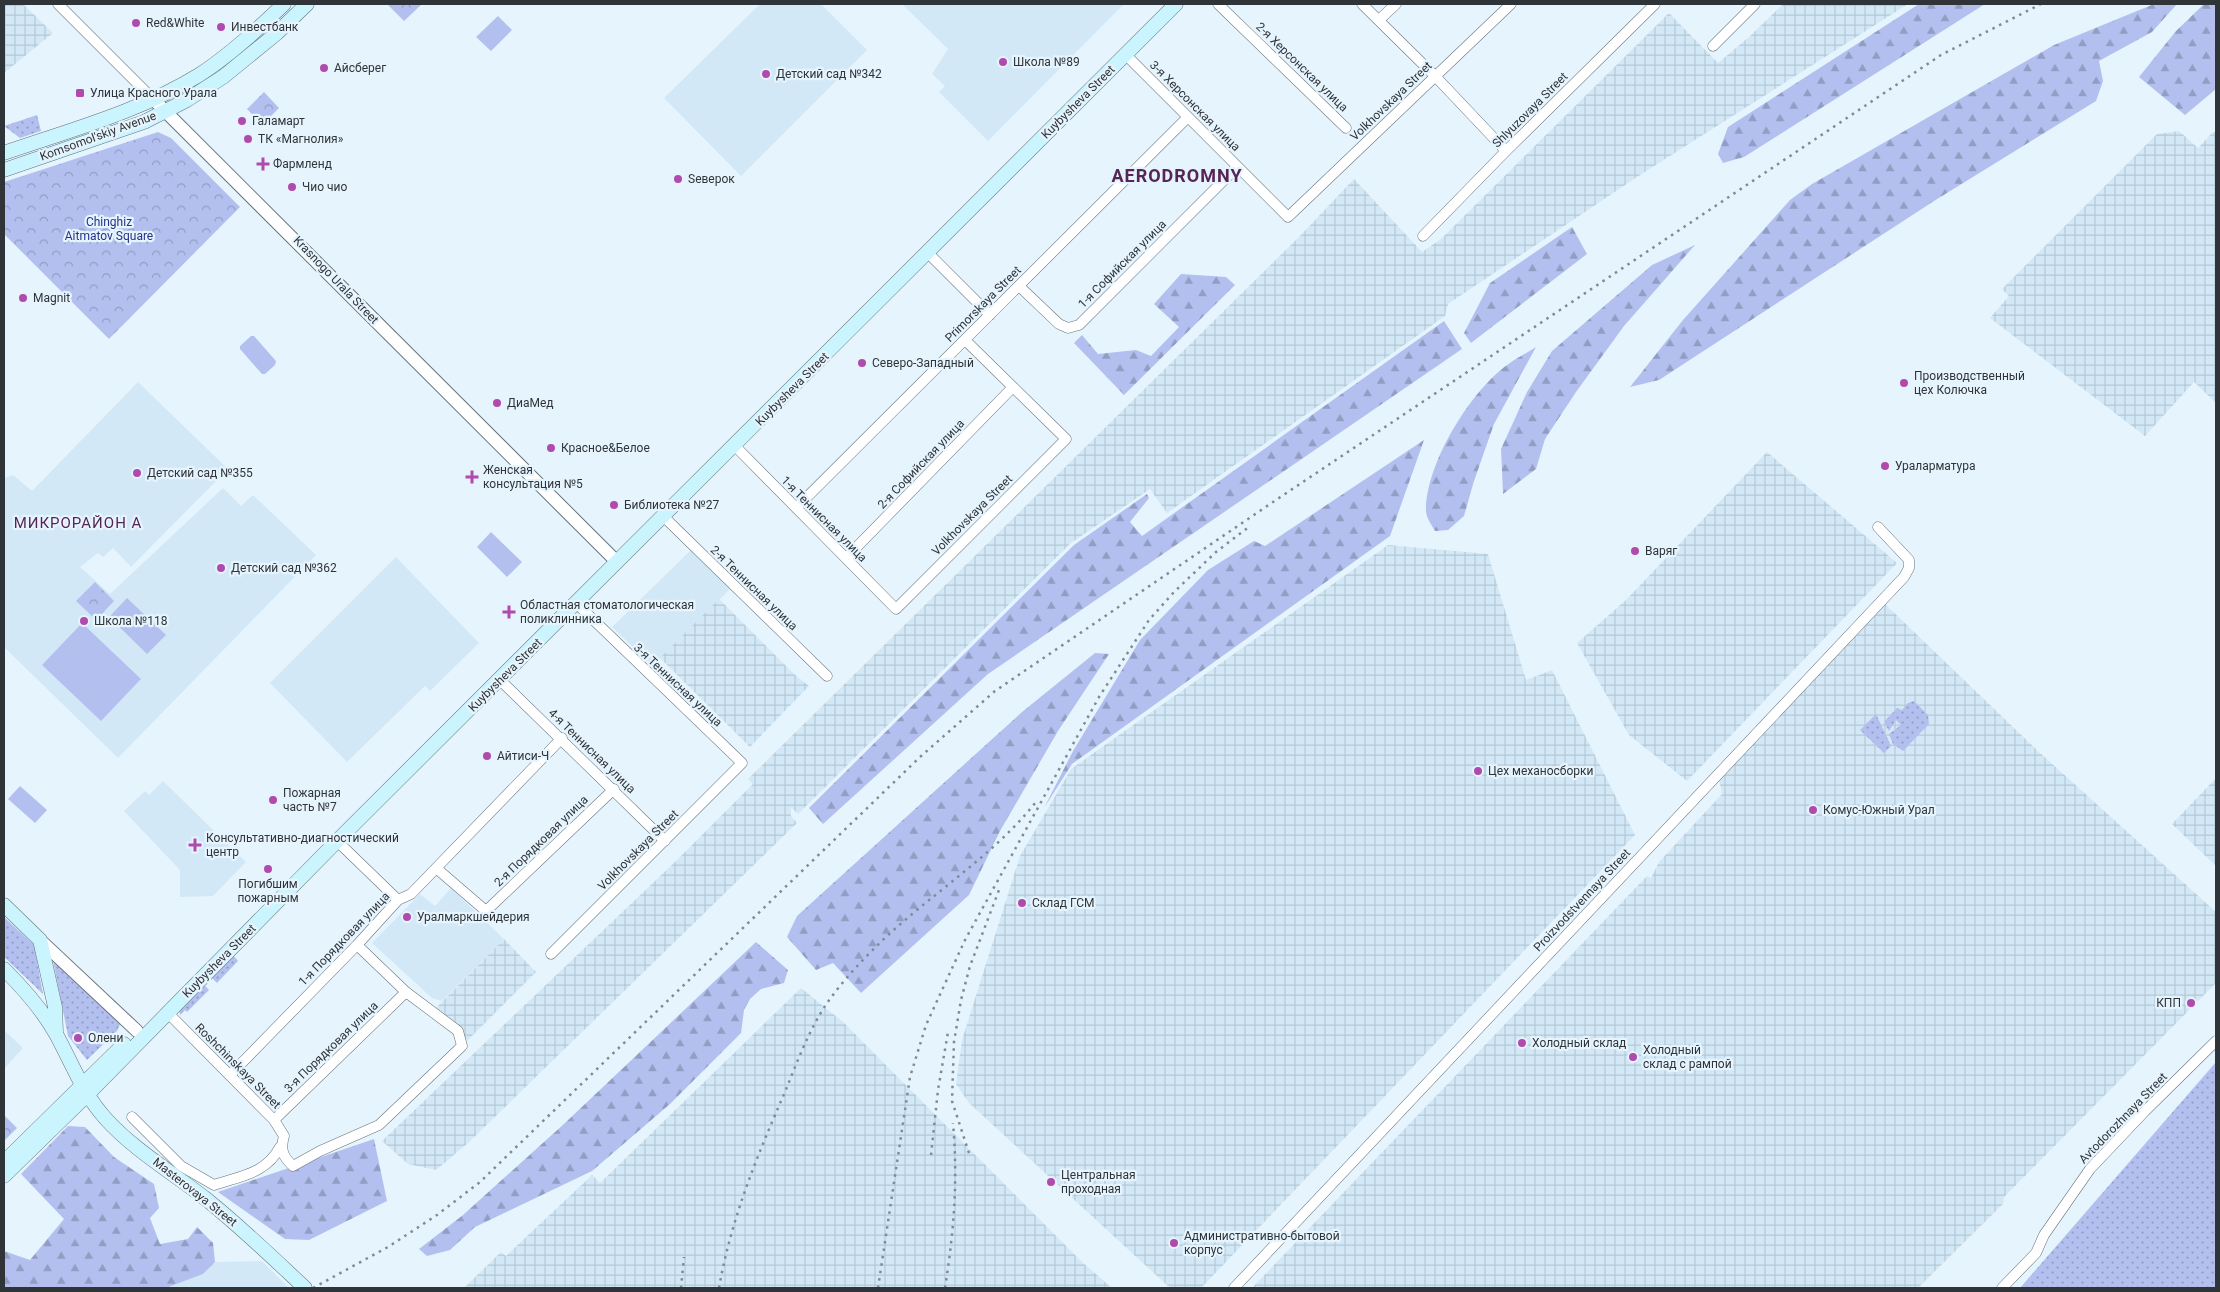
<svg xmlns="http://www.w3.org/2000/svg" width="2220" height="1292" font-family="Roboto,sans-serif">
<defs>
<pattern id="industrial-grid" width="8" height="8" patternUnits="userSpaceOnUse" patternTransform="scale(1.25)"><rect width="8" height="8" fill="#d3e8f7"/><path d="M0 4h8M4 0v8" fill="none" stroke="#b5c8d4"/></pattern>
<pattern id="grass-dots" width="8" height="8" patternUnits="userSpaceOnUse" patternTransform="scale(1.25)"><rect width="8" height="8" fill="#b3c0ef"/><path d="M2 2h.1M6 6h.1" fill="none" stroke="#929dc3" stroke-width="1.8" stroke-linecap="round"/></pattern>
<pattern id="forest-firs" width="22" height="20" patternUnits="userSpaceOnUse" patternTransform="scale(1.25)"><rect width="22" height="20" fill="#b3c0ef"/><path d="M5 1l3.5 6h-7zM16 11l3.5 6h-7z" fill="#929dc3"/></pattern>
<pattern id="park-crowns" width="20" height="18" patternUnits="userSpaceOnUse" patternTransform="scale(1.25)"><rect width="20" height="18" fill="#b3c0ef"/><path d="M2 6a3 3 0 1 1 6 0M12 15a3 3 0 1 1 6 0" fill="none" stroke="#929dc3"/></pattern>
</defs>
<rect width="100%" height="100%" fill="#e6f4fe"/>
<!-- built -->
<path fill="#d3e8f7" d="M760,4H821L867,50L741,176L664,98Z
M902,4H1124L988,141L939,92L945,86L932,74L948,49Z
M138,382L228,469L131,567L113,548L103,557L98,553L80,567L110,594L223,488L241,506L253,495L316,555L118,758L4,647V478L13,475L32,491Z
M691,550L730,589L653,666L612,627Z
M396,557L479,643L430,691L425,686L347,762L270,683Z
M163,781L246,862L213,896L180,897V870L124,811L145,791L149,795Z
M451,888L504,939L442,1001L432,998L372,943L420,894L435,906Z
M4,1030L23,1048L4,1069Z
M262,1261L289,1288H166L203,1274L215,1262Z"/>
<!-- industrial -->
<path fill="url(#industrial-grid)" d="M4,4H23L53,33L4,73Z
M1783,4H1908L1637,177L1448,304L1445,316L1167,513L1150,489L1071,543L798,814L791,807V816L797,823L468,1143L436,1170L408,1164L382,1141L677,860L753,784L748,779L1299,237L1354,179L1422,252L1441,239L1669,13L1718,63L1749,37Z
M2179,131L2198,148L2213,132H2216V403L2194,382L2145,436L1990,318L2009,296L2002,289L2157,134Z
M1767,452L1897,563L1687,781L1629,735L1577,643L1626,600Z
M1388,545L1488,554L1526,680L1552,670L1635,835L1201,1288H1170L969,1103L956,1084L962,1040L1020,856L1071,769Z
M719,599L794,674L809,686L750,747L660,658Z
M1885,604L2039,752L2216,912V983L2004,1197L2003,1204L1918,1288H1252L1647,876L1651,878L1659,862L1722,794L1719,779Z
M2216,778V866L2172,824Z
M504,939L536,972L467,1041L435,1009Z
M801,988L843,1022L1082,1262L1112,1288H464L501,1252L506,1256L592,1175L600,1183Z"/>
<!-- grass -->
<path fill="url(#grass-dots)" d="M37,115L41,131L20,138L4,126Z
M1914,701L1928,715L1929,724L1903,751L1893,744L1889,734L1901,725L1896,720L1889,731L1884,722L1897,708L1902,710L1908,703Z
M1876,714L1891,746L1884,753L1860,730Z
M4,917L34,945L43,994L4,957Z
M52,955L121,1022L117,1031L87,1060L68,1036Z
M233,955L238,961L217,983L211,977Z
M203,984L209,990L187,1012L185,1010L180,1015L179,1007Z
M2216,1062V1288H2020Z"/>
<!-- forest -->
<path fill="url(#forest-firs)" d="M1919,4H1985L1744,157L1723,163L1718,154L1728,127Z
M2154,4H2177L2152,32L2099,61L2103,81L2096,101L1934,201L1659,380L1630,387L1683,320L1790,200L1812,184L2054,45Z
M2204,4H2216V89L2185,115L2139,77L2176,31Z
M1572,227L1587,254L1471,343L1464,333L1490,283Z
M1695,245L1624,326L1576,392L1545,439L1536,469L1503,494L1501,449L1527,392L1552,351L1652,265Z
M1181,274L1226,277L1235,285L1124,395L1074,343L1082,335L1098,354L1136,350L1151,356L1179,327L1154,304Z
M1444,321L1462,349L988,674L823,824L809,808L1074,545L1147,494L1149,498L1130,522L1142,536Z
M1536,347L1494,424L1474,481L1464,516L1448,530L1435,531C1432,526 1426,517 1426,511C1426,464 1468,396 1503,368C1513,360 1525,354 1536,347Z
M1424,440L1390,536L1072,764L1044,808L1073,751L1140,640L1208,570L1254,541L1265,546Z
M1095,653L1109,654L1058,731L1000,831L969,895L861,993L833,963L816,970L787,937L797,916L1022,712Z
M756,942L788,970L784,983L761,989L750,999L744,1010L741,1033L670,1104L592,1171L475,1227L450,1250L427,1256L419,1249L463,1215L565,1123Z
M68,1126L85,1127L114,1157L154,1184L159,1208L150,1218L160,1244L188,1239L197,1227L213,1243L215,1262L203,1274L166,1288H4V1251L30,1260L64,1219L21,1174Z
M374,1139L387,1201L309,1240L285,1239L218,1192Z"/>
<!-- park -->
<path fill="url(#park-crowns)" d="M387,4H422L404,21Z
M264,92L279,108L262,125L247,109Z
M158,132L171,138L240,207L109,339L4,234V182Z
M95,582L114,601L96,620L76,601Z
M4,1115L17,1128L4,1141Z"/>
<!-- garden -->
<path fill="#b3c0ef" d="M498,16L512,30L491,51L476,37Z
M251,336H254L276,361L275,365L265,374H262L240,349V346Z
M491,532L522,562L507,577L477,547Z
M127,598L166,635L147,654L109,617Z
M82,623L141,679L101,721L42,665Z
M20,786L47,810L35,823L8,799Z"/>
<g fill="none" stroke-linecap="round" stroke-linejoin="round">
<defs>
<path id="minor" d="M58,4L154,100
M1218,4L1346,128
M1362,4L1435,76L1506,151
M1379,20L1396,4
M1713,46L1755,4
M1126,55L1288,217L1511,4
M1423,236L1506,151L1655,4
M928,253L990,315
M1019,286L1059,324L1068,328L1079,325L1237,167
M735,446L896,609L1066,439L965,340
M796,508L1188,117
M664,517L827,676
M846,558L1013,387
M500,680L665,841
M337,841L398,900
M436,868L486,911L614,789
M551,954L742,763L577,604
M167,1012L274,1120L284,1136C280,1150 283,1157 293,1166L320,1151L379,1125L462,1046L458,1031L406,992L357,945
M231,1074L357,945L398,900L411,894L562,738
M132,1117L181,1166L214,1185C240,1176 266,1174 280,1147
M274,1120L406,992
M1234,1288L1904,577L1909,568V560L1878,527
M2002,1288L2036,1253L2044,1235L2090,1169L2145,1111L2216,1041"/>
<path id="tertiary" d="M154,100L612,557
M40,940L137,1031"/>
<path id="secondary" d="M4,153C70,130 139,112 199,75C230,55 258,29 284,4
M4,170L144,122L187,100L223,77L277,33L307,4
M4,905L40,940L55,1007L56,1032
M4,969C24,989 42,1009 56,1034C72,1063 83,1094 106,1119C134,1150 173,1173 206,1199C241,1227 273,1258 305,1288
M4,1162L124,1044
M4,1176L87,1095L337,841L1176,4"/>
</defs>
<!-- minor casing -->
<use href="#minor" stroke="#66737b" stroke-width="11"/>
<!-- tertiary casing -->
<use href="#tertiary" stroke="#66737b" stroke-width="14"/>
<!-- secondary casing -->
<use href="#secondary" stroke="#66737b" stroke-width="15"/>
<!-- minor -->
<use href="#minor" stroke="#fff" stroke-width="10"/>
<!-- tertiary -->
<use href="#tertiary" stroke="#fff" stroke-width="12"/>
<!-- secondary -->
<use href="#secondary" stroke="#caf4fe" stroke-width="14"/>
<!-- rail -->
<path stroke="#818a91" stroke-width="2.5" stroke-dasharray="2.5 5" stroke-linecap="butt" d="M969,1153L952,1101L954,1042L961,1000L970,966L999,890
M931,1155L938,1090L948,1032
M313,1288L388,1247L437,1215L480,1182L920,757L995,691L1273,502L1941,55L2041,4
M681,1288L684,1257
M719,1288C731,1219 757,1156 785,1092C797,1062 809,1030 827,1003C844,979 864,958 885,938C935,891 993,856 1036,802
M878,1288L910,1077L926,1025L965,940L1099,697L1149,620L1174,592L1216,552L1250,526
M945,1288C954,1230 958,1182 953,1123"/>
</g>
<!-- markers -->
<g fill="#b14aad" stroke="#e6f4fe" stroke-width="2">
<circle cx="136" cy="23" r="5"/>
<circle cx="221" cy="27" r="5"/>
<circle cx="1003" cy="62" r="5"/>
<circle cx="324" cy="68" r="5"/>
<circle cx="766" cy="74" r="5"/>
<rect x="75" y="88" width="10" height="10" rx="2.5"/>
<circle cx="242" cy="121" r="5"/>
<circle cx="248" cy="139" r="5"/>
<path d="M260.5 156.5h5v5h5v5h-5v5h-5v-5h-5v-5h5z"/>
<circle cx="678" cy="179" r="5"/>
<circle cx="292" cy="187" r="5"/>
<circle cx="23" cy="298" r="5"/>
<circle cx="862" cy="363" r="5"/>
<circle cx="1904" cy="383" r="5"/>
<circle cx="497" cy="403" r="5"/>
<circle cx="551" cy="448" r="5"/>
<circle cx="1885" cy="466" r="5"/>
<circle cx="137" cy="473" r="5"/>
<path d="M469.5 469.5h5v5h5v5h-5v5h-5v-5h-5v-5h5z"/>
<circle cx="614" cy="505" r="5"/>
<circle cx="1635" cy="551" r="5"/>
<circle cx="221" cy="568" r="5"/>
<path d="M506.5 604.5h5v5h5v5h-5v5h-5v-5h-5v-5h5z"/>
<circle cx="84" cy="621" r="5"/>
<circle cx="487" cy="756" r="5"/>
<circle cx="1478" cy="771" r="5"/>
<circle cx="273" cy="800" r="5"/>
<circle cx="1813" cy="810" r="5"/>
<path d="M192.5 837.5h5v5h5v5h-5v5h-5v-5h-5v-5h5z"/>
<circle cx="268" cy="869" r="5"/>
<circle cx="1022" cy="903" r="5"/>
<circle cx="407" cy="917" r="5"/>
<circle cx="2191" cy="1003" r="5"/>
<circle cx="78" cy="1038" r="5"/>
<circle cx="1522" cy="1043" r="5"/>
<circle cx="1633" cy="1057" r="5"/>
<circle cx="1051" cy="1182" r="5"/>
<circle cx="1174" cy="1243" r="5"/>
</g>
<g text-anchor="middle" stroke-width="4.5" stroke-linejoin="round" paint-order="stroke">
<!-- poi labels -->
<g font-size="12" fill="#2f3438" stroke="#e6f4fe" text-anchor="start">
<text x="146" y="27">Red&amp;White</text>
<text x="231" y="31">Инвестбанк</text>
<text x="1013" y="66">Школа №89</text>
<text x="334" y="72">Айсберег</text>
<text x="776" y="78">Детский сад №342</text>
<text x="90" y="97">Улица Красного Урала</text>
<text x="252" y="125">Галамарт</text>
<text x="258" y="143">ТК «Магнолия»</text>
<text x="273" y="168">Фармленд</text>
<text x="688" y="183">Sеверок</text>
<text x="302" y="191">Чио чио</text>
<text x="33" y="302">Magnit</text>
<text x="872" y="367">Северо-Западный</text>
<text x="1914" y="380">Производственный<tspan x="1914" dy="14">цех Колючка</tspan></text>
<text x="507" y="407">ДиаМед</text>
<text x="561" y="452">Красное&amp;Белое</text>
<text x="1895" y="470">Ураларматура</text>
<text x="483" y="474">Женская<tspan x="483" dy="14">консультация №5</tspan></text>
<text x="147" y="477">Детский сад №355</text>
<text x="624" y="509">Библиотека №27</text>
<text x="1645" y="555">Варяг</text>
<text x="231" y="572">Детский сад №362</text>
<text x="520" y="609">Областная стоматологическая<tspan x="520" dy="14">поликлинника</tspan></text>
<text x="94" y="625">Школа №118</text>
<text x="497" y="760">Айтиси-Ч</text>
<text x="1488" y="775">Цех механосборки</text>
<text x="283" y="797">Пожарная<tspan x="283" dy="14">часть №7</tspan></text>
<text x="1823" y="814">Комус-Южный Урал</text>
<text x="206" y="842">Консультативно-диагностический<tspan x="206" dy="14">центр</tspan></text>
<text x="268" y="888" text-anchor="middle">Погибшим<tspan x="268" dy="14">пожарным</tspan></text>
<text x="1032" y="907">Склад ГСМ</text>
<text x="417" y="921">Уралмаркшейдерия</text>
<text x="2181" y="1007" text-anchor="end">КПП</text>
<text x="88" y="1042">Олени</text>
<text x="1532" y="1047">Холодный склад</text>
<text x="1643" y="1054">Холодный<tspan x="1643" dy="14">склад с рампой</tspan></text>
<text x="1061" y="1179">Центральная<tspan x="1061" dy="14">проходная</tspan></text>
<text x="1184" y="1240">Административно-бытовой<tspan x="1184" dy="14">корпус</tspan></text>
</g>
<!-- street labels -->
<g font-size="12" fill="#2f3438" stroke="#e6f4fe">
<text transform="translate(1302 67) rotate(44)" y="4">2-я Херсонская улица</text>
<text transform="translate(1391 101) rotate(-44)" y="4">Volkhovskaya Street</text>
<text transform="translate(1078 102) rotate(-45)" y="4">Kuybysheva Street</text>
<text transform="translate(1195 106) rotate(45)" y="4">3-я Херсонская улица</text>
<text transform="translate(1530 110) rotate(-45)" y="4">Shlyuzovaya Street</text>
<text transform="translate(98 136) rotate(-20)" y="4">Komsomol'skiy Avenue</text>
<text transform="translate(1122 264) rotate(-45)" y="4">1-я Софийская улица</text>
<text transform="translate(336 280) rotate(46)" y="4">Krasnogo Urala Street</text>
<text transform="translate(983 304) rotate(-45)" y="4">Primorskaya Street</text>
<text transform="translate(792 389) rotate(-45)" y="4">Kuybysheva Street</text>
<text transform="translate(921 464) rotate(-46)" y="4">2-я Софийская улица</text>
<text transform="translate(972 515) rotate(-45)" y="4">Volkhovskaya Street</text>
<text transform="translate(824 519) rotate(45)" y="4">1-я Теннисная улица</text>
<text transform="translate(754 588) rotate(44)" y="4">2-я Теннисная улица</text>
<text transform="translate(505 675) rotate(-45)" y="4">Kuybysheva Street</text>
<text transform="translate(678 685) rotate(43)" y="4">3-я Теннисная улица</text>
<text transform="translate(592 751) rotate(44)" y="4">4-я Теннисная улица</text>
<text transform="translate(541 841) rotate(-44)" y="4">2-я Порядковая улица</text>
<text transform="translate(638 850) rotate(-45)" y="4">Volkhovskaya Street</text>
<text transform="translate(1582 900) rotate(-47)" y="4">Proizvodstvennaya Street</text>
<text transform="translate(344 939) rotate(-46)" y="4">1-я Порядковая улица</text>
<text transform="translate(219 961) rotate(-45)" y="4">Kuybysheva Street</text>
<text transform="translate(331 1047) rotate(-44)" y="4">3-я Порядковая улица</text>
<text transform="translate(238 1066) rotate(45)" y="4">Roshchinskaya Street</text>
<text transform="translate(2123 1118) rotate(-46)" y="4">Avtodorozhnaya Street</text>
<text transform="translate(195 1192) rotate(38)" y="4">Masterovaya Street</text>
</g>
<!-- park labels -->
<g font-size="12" fill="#293087" stroke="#e6f4fe">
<text x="109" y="226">Chinghiz<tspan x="109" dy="14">Aitmatov Square</tspan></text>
</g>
<!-- quarter labels -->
<g font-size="15" letter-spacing="1" fill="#572555" stroke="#e6f4fe">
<text x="78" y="528">МИКРОРАЙОН А</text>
</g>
<!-- district labels -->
<g font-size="18" font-weight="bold" letter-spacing="1" fill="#572555" stroke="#e6f4fe">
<text x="1177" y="182">AERODROMNY</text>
</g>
</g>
<!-- border -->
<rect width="2220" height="1292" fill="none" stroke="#2f3438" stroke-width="10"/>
</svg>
